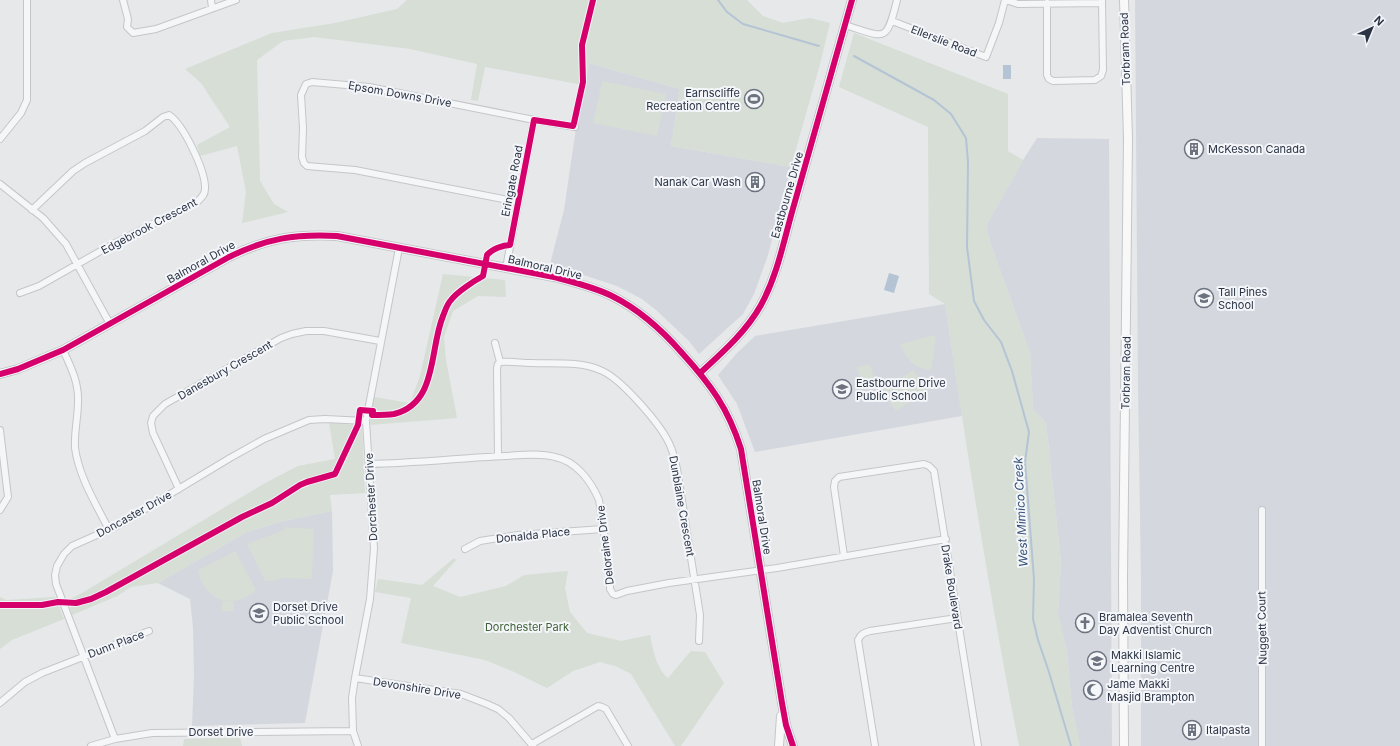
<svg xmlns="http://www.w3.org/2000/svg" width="1400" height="746" font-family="Inter,sans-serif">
<rect width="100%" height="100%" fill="#e6e8ea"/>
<!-- built -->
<path fill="#d4d7dd" d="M1135,0H1400V746H1141V584L1138,384Z
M589,63L680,89L671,146L791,167L768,255L754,294L743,314L699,354L689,341L656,310L642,299L617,286L550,264L564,210L576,128Z
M1037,138L1109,139L1112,746H1080L1072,708L1067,653L1058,613L1061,562L1046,423L1033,409L1030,353L991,245L986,226L1023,160Z
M945,304L962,416L755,452L737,404L718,375L737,353L755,336Z
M332,511L333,571L305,723L192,726L194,675L193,628L190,599L158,583L247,532L283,521Z"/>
<!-- green -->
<path fill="#d6ded6" d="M407,0H747L763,16L783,23L810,18L830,23L820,64L791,167L671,146L680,89L589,63L584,85L485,67L478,101L471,100L477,64L410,49L314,37L283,41L257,60L260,181L274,204L288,212L242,223L246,192L237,146L200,156L197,145L230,127L201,83L185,69L272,33L335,23L397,9Z
M854,33L1008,94V151L1023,160L986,226L991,245L1030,353L1033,409L1046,423L1061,562L1058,613L1067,653L1072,708L1080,746H1019C990,599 967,452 945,304L929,294L928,127L839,87Z
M602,81L666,94L657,136L593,123Z
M443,274L505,280L506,297L478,296L453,311L444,337L446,360L457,418L370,425L374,397L410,403L420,376Z
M934,335L936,338L931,370C912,368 908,360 900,344Z
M870,364L874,378L861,381L857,367Z
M913,370L927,391L896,411L882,391Z
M329,423L358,425L362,428L365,493L330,495L332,511L283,521L247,532L158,583L131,587L117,596L72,615L68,600L82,593L267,482L298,466L335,459Z
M284,527L314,529L312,579L282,578L274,581H265L248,546L249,543L284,530Z
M234,552H236L256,590C233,611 204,601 198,570Z
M454,558L456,560L433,586L460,597L506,586L524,575L568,571L565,588L570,612L587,633L621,641L650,635C653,650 656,668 668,678L691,651L705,652L724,683L681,746H675L631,674L615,666L600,662L573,671L547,688L512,671L485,660L401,643L411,598L375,592L378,579L422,585Z
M0,597L6,600L55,597L64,619L12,640L0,649Z
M223,601L233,602L234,606L233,611H222V603Z
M240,737L242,746H183L184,739Z"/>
<!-- water -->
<path fill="#b4c4d5" d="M1003,65H1011V79H1003Z
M889,273L899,276L894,293L884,290Z"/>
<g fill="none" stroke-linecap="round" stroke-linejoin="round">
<!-- stream -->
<path stroke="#b4c4d5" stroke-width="2" d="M718,0L727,12L743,24L819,46
M854,56L934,100L951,114L966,138L968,162L967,247L974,301L984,320L1001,342L1012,371L1029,432L1025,462L1034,579L1033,619L1038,640L1048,669L1071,746"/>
<defs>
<path id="street" d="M123,0L128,19L127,27L133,33L156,29L236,0
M211,0L212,8
M1006,0L1018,4L1102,3
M1047,3V75L1049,79L1053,81L1095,80L1101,76L1103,70L1102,0
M892,21L986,57L999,23L1005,0
M845,25C885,37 886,45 897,0
M0,139L21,113L27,100V0
M0,184L43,218L66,244L110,324
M518,202L355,170L307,166L304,163L302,157L303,128L301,95L306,84L312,82L369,87L534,120L575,127
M506,268L534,120
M20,293L39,286L113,244L197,202C201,198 205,195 205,189C206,172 184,125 169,115L163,117L145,131L85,163L73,171L32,210
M495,343L500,362
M63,350C71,367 79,383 78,402C78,417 74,433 75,448C79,477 96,504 109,530
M0,430L8,497L0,510
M498,456L497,368L498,364L500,362C510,361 521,363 531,363C554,364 579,361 600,370C620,377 660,424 669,443C673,451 675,460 677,469L700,615L699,641
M369,464C415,463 460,458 506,456C522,455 540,453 555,457C576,461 591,481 599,500L610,572V589L613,594L616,595L627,591L669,583L777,568L946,539
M179,489L153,433L151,423L153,416L165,404L281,338L292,334L306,331H324L380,341
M1262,510V746
M465,549L480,541L518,535L603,529
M844,556L834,487L835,481L839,477L924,464L929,466L934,471L978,746
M355,678L461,694L487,704L498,709L509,718L533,746
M0,703L25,682L42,673L149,631
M115,739L56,584L55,575L57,566L64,554L72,546L117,526L230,458L264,439L309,420L325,419L366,421
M532,744L598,706L602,707L606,709L628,746
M91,746L115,739L152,733L353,731
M358,746L353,731L352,698L355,678L370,599L374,548L366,421L399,248
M875,746L858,640C861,634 863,633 870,631L957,618"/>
<path id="secondary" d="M1124,0L1128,139L1123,578L1124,746
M700,373C722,353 746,332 761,305C778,274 784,239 794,205C813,137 833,68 852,0
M0,374L18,369L63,350L229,257C268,238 294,234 337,236L554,277C573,282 594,287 612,296C640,310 662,330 682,353C711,385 728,408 741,449L782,703L786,725L793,746
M779,746L781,716"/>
</defs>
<!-- street casing -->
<use href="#street" stroke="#c4c6c8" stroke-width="8"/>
<!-- secondary casing -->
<use href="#secondary" stroke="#c4c6c8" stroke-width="10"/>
<!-- street -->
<use href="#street" stroke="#f5f6f7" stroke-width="6"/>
<!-- secondary -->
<use href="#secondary" stroke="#f8f8f8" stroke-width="8"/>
<defs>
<path id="cycleway" d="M700,373C722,353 746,332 761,305C778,274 784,239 794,205C813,137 833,68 852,0
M0,374L18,369L63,350L229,257C268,238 294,234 337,236L554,277C573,282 594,287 612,296C640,310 662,330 682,353C711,385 728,408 741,449L782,703L786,725L793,746
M0,605H42L58,602L76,603L91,599L106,592L242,517L272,503L300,485L307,482L335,474L358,425L360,410L373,411L372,415C379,415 387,415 394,414C438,403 429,350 443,316C445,311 447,304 451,300C457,292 474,281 483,276L487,255C492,249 503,245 510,245L534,120L573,126L574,123L583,82L582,45L593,0"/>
</defs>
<!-- cycleway casing -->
<use href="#cycleway" stroke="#f4f6f9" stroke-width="8"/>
<!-- cycleway -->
<use href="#cycleway" stroke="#d6006c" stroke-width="6"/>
</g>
<!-- icons -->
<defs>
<symbol id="stadium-ring" viewBox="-11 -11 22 22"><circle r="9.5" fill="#f4f6f9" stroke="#6c737f" stroke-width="1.5"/><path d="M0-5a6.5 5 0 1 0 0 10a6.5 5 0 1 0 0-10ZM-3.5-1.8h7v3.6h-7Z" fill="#6c737f"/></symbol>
<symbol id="building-ring" viewBox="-11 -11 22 22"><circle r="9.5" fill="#f4f6f9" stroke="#6c737f" stroke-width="1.5"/><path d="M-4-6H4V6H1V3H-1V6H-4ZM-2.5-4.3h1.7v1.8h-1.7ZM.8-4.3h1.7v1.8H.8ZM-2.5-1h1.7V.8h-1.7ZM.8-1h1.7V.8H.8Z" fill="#6c737f"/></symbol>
<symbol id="school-ring" viewBox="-11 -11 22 22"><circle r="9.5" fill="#f4f6f9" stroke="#6c737f" stroke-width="1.5"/><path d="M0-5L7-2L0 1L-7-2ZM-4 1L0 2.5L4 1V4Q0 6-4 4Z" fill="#6c737f"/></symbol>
<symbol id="church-ring" viewBox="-11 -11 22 22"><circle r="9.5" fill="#f4f6f9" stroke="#6c737f" stroke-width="1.5"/><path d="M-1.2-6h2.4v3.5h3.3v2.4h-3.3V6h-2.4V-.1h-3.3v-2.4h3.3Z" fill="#6c737f"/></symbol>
<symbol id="mosque-ring" viewBox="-11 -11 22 22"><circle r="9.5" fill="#f4f6f9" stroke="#6c737f" stroke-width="1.5"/><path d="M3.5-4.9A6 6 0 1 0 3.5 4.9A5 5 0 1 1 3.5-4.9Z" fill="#6c737f"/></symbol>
</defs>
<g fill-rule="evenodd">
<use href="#stadium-ring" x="743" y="88" width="22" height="22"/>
<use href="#building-ring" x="1183" y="138" width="22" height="22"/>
<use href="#building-ring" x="744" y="171" width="22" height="22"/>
<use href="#school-ring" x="1193" y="287" width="22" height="22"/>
<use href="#school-ring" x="831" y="378" width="22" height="22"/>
<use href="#school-ring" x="248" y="602" width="22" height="22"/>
<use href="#church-ring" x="1074" y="612" width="22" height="22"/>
<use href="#school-ring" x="1086" y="650" width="22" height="22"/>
<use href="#mosque-ring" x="1082" y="679" width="22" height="22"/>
<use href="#building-ring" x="1181" y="719" width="22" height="22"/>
</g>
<g text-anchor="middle" stroke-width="4" stroke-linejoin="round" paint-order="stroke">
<!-- street labels -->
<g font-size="11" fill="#2b3445" stroke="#f4f6f9">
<text transform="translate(944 41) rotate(21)" y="4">Ellerslie Road</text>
<text transform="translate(1125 49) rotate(-92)" y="4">Torbram Road</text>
<text transform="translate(400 94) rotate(10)" y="4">Epsom Downs Drive</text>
<text transform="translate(512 181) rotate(-79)" y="4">Eringate Road</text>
<text transform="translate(787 195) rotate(-74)" y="4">Eastbourne Drive</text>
<text transform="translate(149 226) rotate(-28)" y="4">Edgebrook Crescent</text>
<text transform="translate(201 262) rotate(-29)" y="4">Balmoral Drive</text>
<text transform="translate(545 267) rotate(13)" y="4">Balmoral Drive</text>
<text transform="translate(225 370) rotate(-30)" y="4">Danesbury Crescent</text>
<text transform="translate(1126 373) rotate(-89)" y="4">Torbram Road</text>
<text transform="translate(371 497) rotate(-93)" y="4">Dorchester Drive</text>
<text transform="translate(682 506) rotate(80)" y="4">Dunblaine Crescent</text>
<text transform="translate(134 514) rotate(-29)" y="4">Doncaster Drive</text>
<text transform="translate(762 517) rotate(81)" y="4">Balmoral Drive</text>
<text transform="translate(533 535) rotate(-6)" y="4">Donalda Place</text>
<text transform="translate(605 545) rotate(-97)" y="4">Deloraine Drive</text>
<text transform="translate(952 587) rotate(81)" y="4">Drake Boulevard</text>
<text transform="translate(1262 628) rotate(-91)" y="4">Nuggett Court</text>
<text transform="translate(116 644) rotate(-21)" y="4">Dunn Place</text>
<text transform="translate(417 688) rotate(9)" y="4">Devonshire Drive</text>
<text x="221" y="736">Dorset Drive</text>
</g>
<!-- poi labels -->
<g font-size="11" fill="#2b3445" stroke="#f4f6f9" text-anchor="start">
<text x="740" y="97" text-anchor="end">Earnscliffe<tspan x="740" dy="13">Recreation Centre</tspan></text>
<text x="1208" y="153">McKesson Canada</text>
<text x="741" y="186" text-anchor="end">Nanak Car Wash</text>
<text x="1218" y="296">Tall Pines<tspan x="1218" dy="13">School</tspan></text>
<text x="856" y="387">Eastbourne Drive<tspan x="856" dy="13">Public School</tspan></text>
<text x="273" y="611">Dorset Drive<tspan x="273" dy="13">Public School</tspan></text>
<text x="1099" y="621">Bramalea Seventh<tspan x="1099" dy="13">Day Adventist Church</tspan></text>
<text x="1111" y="659">Makki Islamic<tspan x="1111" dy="13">Learning Centre</tspan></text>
<text x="1107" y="688">Jame Makki<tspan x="1107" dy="13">Masjid Brampton</tspan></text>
<text x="1206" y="734">Italpasta</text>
</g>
<!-- park labels -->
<g font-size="11" fill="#3f6138" stroke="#f4f6f9">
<text x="527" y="631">Dorchester Park</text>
</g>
<!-- water labels -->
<g font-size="12" font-style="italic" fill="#34527a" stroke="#f4f6f9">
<text transform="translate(1021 512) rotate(-93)" y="4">West Mimico Creek</text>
</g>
</g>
<!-- north arrow -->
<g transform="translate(1372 28) rotate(44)" stroke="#f4f6f9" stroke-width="3" paint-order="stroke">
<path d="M0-3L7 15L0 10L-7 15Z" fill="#2b3445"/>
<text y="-6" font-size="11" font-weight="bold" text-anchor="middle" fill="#2b3445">N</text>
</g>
</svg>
